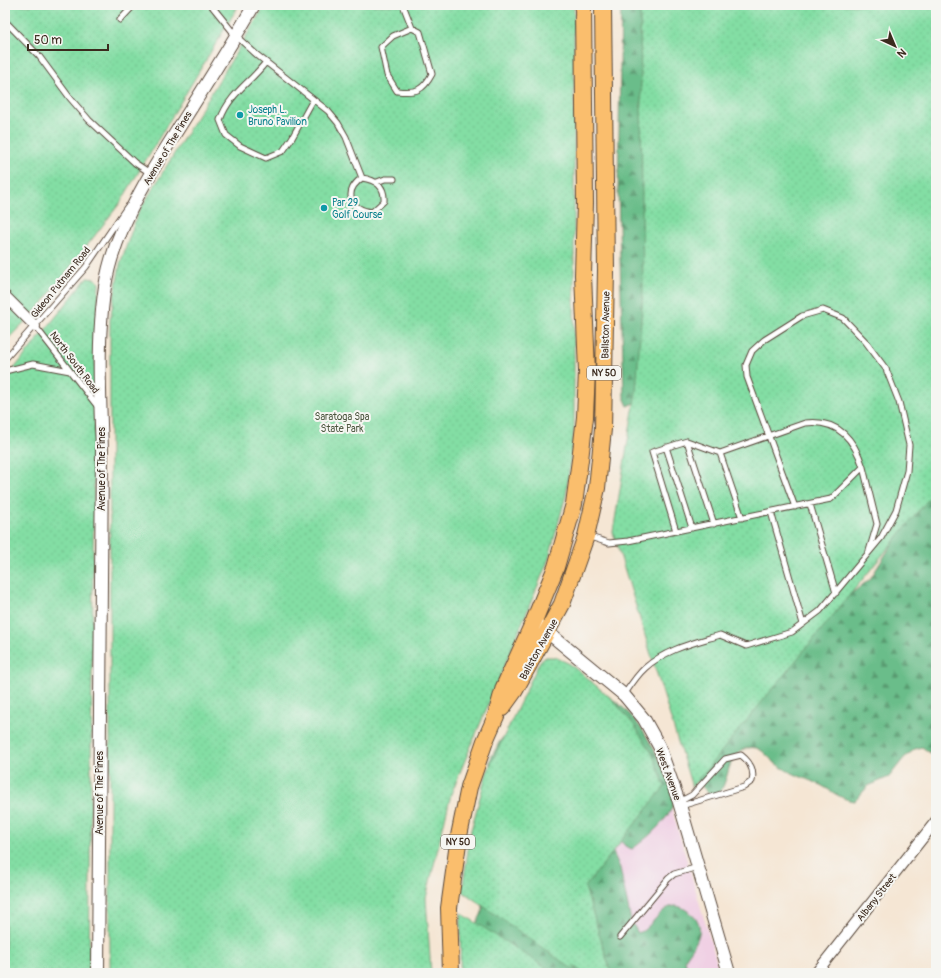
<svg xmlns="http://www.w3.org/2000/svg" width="941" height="978" font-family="Pangolin,sans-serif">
<defs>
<pattern id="forest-firs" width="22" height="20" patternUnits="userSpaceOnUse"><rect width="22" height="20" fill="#6abd8a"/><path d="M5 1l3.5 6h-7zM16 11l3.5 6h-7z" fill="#589a70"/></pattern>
<pattern id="park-dots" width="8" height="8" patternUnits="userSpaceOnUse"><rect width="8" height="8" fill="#83dea4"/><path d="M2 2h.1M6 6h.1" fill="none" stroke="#72bf8d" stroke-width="1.8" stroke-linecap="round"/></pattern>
</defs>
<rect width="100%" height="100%" fill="#f6f6f2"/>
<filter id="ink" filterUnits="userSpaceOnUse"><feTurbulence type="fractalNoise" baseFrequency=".025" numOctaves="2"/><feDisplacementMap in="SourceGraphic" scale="8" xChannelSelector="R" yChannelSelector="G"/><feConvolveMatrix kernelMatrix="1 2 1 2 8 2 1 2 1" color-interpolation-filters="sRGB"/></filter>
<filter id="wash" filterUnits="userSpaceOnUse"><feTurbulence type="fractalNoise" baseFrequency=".012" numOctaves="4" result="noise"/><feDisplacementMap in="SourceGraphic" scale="16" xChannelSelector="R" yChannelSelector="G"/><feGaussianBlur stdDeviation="0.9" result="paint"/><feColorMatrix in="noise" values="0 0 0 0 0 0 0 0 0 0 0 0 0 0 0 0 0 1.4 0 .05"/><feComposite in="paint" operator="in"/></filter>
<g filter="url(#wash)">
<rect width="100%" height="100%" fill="#f5e6d4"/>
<!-- built -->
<path fill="#f0d0e4" d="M665,786L720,973H612L585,887Z"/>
<!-- forest -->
<path fill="url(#forest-firs)" stroke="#527454" d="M621,5H936V757L922,747L915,749L904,758L889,777L868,786L855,801C840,800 829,788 816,783C802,777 787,772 775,763C770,759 765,752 759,749C753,746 744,748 739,752C726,762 729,784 717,795H710L700,784L696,777L795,638L870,579L896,538L640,400L628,406L624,397L618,191Z
M605,694C636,713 653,743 666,776C669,782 674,789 674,796C677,814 645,840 632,849L625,846L621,841Z
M514,724L590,800L620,868L631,921L638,933C653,929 663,898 683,908C688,911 693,915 697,920C705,934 692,948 685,959L688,973H468C469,960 468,944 473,931C477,919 486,913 482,900L490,782V760L500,741Z"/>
<!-- park -->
<path fill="url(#park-dots)" stroke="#5f8461" d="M5,5H239L120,203L41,305L5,342Z
M265,5H574V430L566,495L548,561L451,794L426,898L431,973H110V320L120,264L138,213Z
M640,5H936V490L692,787L613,532L636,392L643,292Z
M87,278L96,279L99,283L95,368L89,973H5V380Z
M546,657H555L570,664L612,699L634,725L652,753L665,786L585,887L611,973H583L573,965L578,973L462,891L471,830L487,772L540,661Z
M461,913L554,973H460Z"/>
</g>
<g filter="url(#ink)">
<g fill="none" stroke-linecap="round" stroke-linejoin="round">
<defs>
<path id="service" d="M211,5L236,36L257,55L328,111L338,123L346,137L362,178C343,191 350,210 372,212L384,201C385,186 376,180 362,178
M403,5L412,28L420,32L432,74C423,91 416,93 397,91L387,75L381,47L393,36L412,28
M120,20L134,5
M5,21L39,56L70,98L89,120L135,163L150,173
M266,62C249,84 230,93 220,120L226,135L240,146L266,158L283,151L292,138L313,100
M377,182L385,179H394
M35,326L98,407
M5,359L86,267L127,207
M5,371L33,364L70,371
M687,441L714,524
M666,447L692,528
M720,453L742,518
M863,467L877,524L869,551
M810,504L836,593
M771,512L803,624
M587,536L609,543L628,541L831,499L863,467C854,438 837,419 805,423L720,453L687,441L652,452L676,531
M624,695C630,686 637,675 645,668C666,649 694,643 720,635L746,646L792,632L820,611L881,538L896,510L907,471L909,445L899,402L886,369L865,341L843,318L823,310L802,316L764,340L752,351L746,365L747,377L795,507
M679,802L692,795L725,759L741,755C750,762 755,770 752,781L744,787L681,806
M620,937L668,879L674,874L698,867"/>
<path id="minor" d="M5,296L35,326
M816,973L936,821"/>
<path id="tertiary" d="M534,621L624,695L644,719L659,746L679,802L729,973
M98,973L102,450C100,395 95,313 111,260C125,213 152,170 178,129C204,88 230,47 254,5"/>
<path id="trunk" d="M502,708L515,690L562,604L586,536L597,488L603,429L606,270L603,5
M451,973L449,908L459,836L469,787L485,741L496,716L504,687L534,621L556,567L574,504L580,460L585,417L587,371L583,275L585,203L583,5"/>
</defs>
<!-- service casing -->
<use href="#service" stroke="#574639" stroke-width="7"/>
<!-- minor casing -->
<use href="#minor" stroke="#574639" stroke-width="12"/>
<!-- tertiary casing -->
<use href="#tertiary" stroke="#574639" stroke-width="14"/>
<!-- trunk casing -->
<use href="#trunk" stroke="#574639" stroke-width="18"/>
<!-- service -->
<use href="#service" stroke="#fff" stroke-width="5"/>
<!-- minor -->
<use href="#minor" stroke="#fff" stroke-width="10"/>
<!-- tertiary -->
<use href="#tertiary" stroke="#fff" stroke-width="12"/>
<!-- trunk -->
<use href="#trunk" stroke="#fabe6d" stroke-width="16"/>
</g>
</g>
<!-- markers -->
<g fill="#0f9aa8" stroke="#f6f6f2" stroke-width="1.5">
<circle cx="240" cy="115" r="4"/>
<circle cx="324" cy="208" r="4"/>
</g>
<g text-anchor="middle" stroke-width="4" stroke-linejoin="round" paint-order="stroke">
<!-- shield labels -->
<g fill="#f6f6f2" stroke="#73675e" stroke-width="1">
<rect x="587" y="366" width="34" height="14" rx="3"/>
<rect x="441" y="835" width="34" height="14" rx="3"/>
</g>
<g font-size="9" font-weight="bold" fill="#3b2a1e">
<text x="604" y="376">NY 50</text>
<text x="458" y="845">NY 50</text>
</g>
<!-- culture labels -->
<g font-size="10" fill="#0d838f" stroke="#f6f6f2" text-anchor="start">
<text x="248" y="113">Joseph L.<tspan x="248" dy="12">Bruno Pavilion</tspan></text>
<text x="332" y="206">Par 29<tspan x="332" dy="12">Golf Course</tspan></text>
</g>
<!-- street labels -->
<g font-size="10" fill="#3b2a1e" stroke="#f6f6f2">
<text transform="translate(167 148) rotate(-59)" y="4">Avenue of The Pines</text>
<text transform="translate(60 282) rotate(-51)" y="4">Gideon Putnam Road</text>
<text transform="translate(605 325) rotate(-89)" y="4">Ballston Avenue</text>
<text transform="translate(75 362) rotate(53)" y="4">North South Road</text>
<text transform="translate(101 469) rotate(-90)" y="4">Avenue of The Pines</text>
<text transform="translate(538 649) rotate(-61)" y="4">Ballston Avenue</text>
<text transform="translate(669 774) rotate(70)" y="4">West Avenue</text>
<text transform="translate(99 793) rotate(-90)" y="4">Avenue of The Pines</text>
<text transform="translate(876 897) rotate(-52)" y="4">Albany Street</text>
</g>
<!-- park labels -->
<g font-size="10" fill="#4d5740" stroke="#f6f6f2">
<text x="342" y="420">Saratoga Spa<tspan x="342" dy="12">State Park</tspan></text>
</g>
</g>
<!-- margin -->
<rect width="941" height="978" fill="none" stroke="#f6f6f2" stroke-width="20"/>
<!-- north arrow -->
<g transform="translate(895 46) rotate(136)" stroke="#f6f6f2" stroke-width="3" paint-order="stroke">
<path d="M0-3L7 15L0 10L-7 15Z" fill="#3b2a1e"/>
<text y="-6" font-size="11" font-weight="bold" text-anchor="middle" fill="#3b2a1e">N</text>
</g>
<!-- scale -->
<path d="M28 44v6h80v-6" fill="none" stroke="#3b2a1e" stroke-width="2"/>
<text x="34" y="44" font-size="12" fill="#3b2a1e" stroke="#f6f6f2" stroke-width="3" paint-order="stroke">50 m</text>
</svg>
